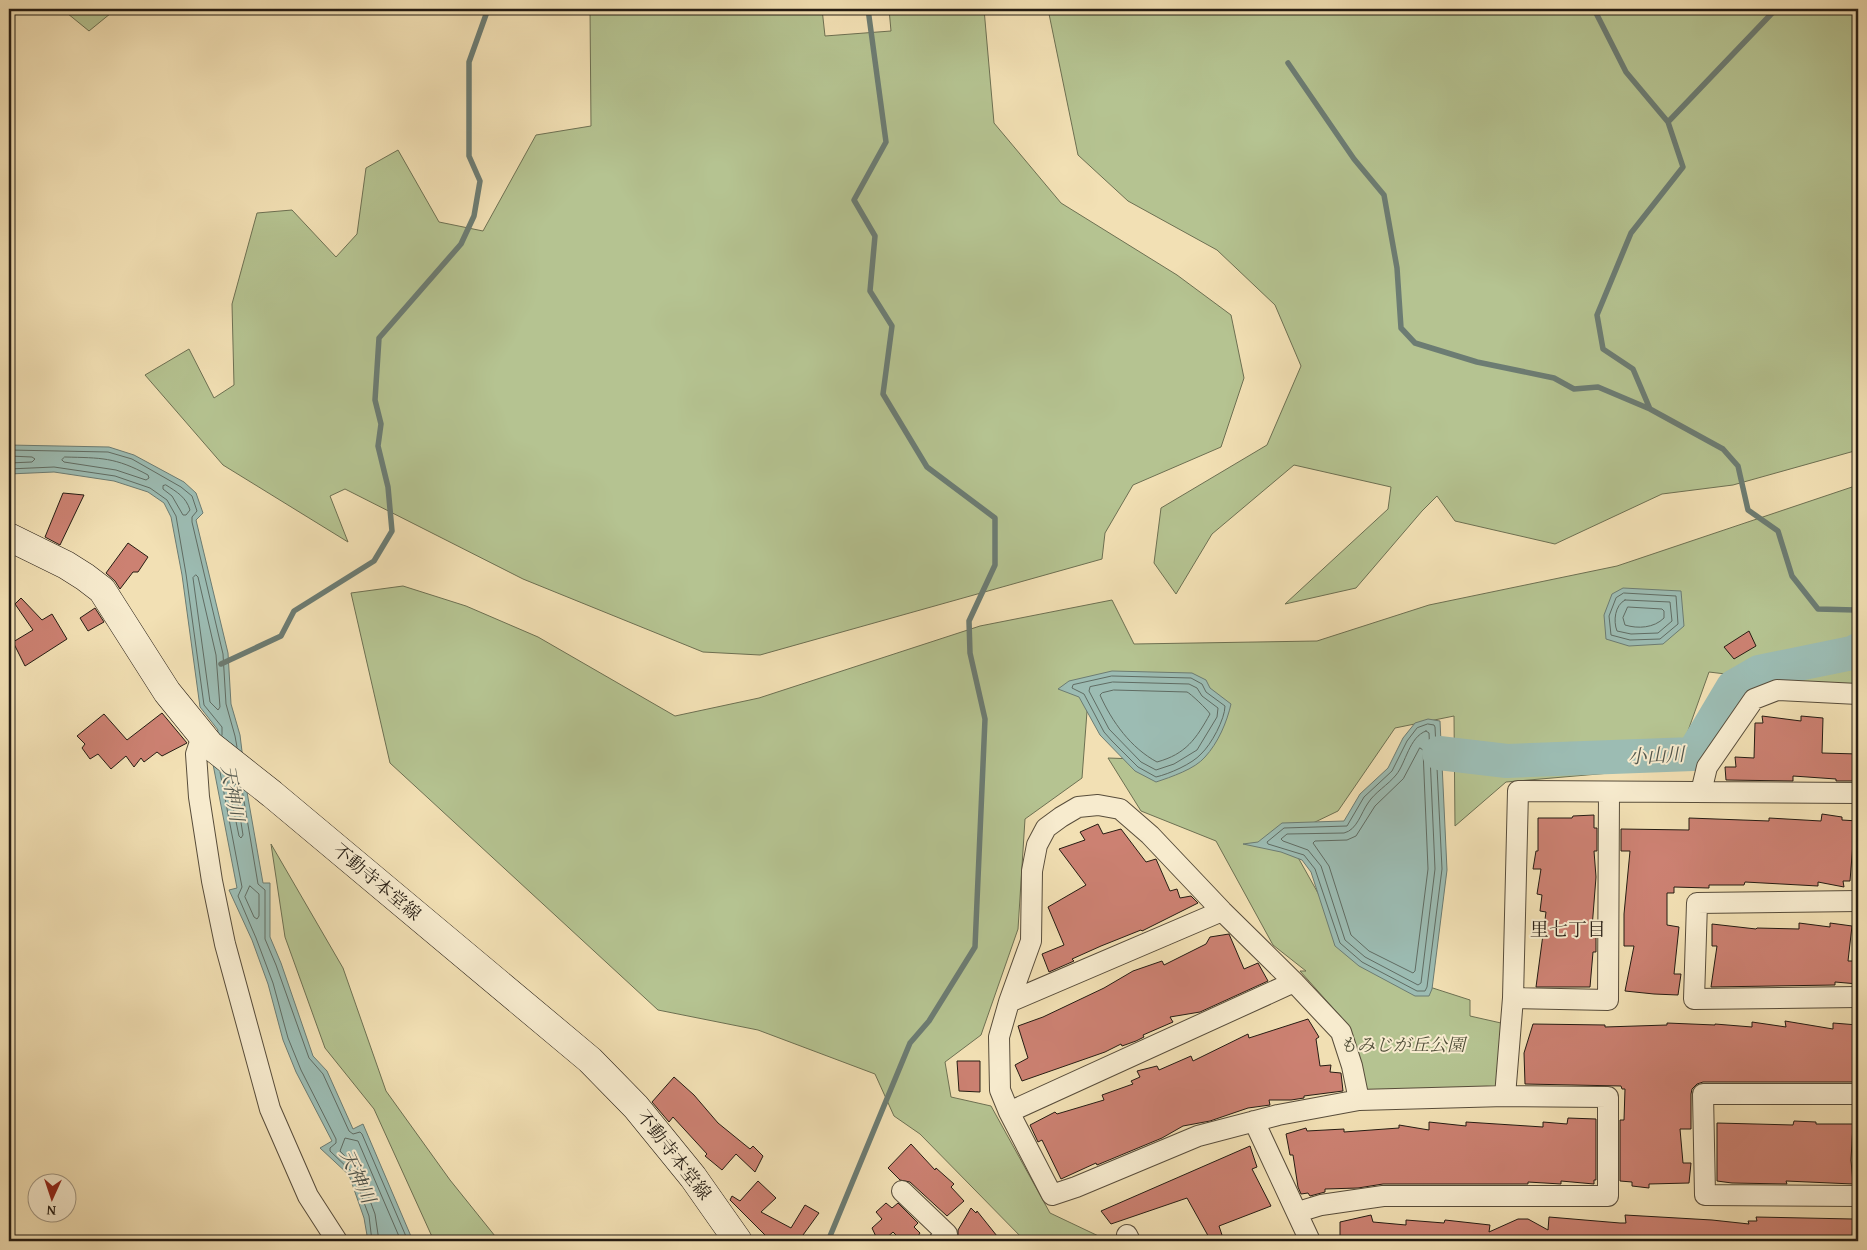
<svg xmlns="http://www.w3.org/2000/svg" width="1867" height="1250" font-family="'Gentium Book Plus','Noto Serif JP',serif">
<rect width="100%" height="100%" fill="#f2e0b4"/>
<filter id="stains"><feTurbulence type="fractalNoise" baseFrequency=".004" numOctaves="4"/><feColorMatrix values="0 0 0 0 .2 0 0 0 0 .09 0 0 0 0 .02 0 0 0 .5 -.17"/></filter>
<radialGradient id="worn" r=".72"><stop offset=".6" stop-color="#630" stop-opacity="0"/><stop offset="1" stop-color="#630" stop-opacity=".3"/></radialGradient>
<!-- green -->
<path fill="#b5c391" stroke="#6d7052" d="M62,9H116L89,31Z
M590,9H822L825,36L891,31L889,9H984L994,123L1061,203L1177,275L1231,315L1244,378L1221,447L1133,485L1105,533L1102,559L760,655L703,652L523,579L345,489L330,496L348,542L223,465L145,375L189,349L214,398L234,385L232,304L257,213L292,210L336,257L357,234L366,168L398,150L439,222L483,231L536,135L591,126Z
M1048,9H1858V450L1733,485L1662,494L1555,544L1455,521L1437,496L1422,511L1356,588L1285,604L1388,509L1391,487L1294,465L1212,534L1176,594L1154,563L1161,508L1267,445L1301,366L1275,305L1217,250L1128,201L1078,155Z
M1858,485V690L1709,672L1684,742L1656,769L1506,782L1455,826L1454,716L1395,728L1338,811L1286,836L1346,943L1411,981L1470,1000V1016L1501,1023L1498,1090L1365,1091L1350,1027L1300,971H1306L1273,945L1216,841L1141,811L1108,758L1165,760L1089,685L1082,778L1025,819L1018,929L981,1035L945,1062L951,1097L991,1106L1050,1213L1109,1241H1025L920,1134L894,1116L875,1074L758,1030L658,1010L390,763L351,593L403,586L466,606L538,637L675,716L759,698L980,626L1112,600L1134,644L1317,641L1429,605L1617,566Z
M271,844L343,968L386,1091L450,1180L499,1241H434L374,1109L325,1048L285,937Z"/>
<!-- water -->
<path fill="#9cbcb3" stroke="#6c7c73" d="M9,445L109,447L134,455L184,482L196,493L203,513L196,520L228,653L231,704L240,735L247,792L263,883H270V937L281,963L313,1056L327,1071L353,1129L363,1124L413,1241H368L364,1218L349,1175L320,1148L332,1141L296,1072L283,1040L268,984L252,940L229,890L237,888L212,759L218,730L200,707L182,575L171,517L164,503L148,492L114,481L54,472L9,474Z
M1623,588L1681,591L1684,626L1663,644L1629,646L1606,639L1604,615L1612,594Z
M1112,671L1192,673L1206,680L1210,688L1231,704C1227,722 1218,743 1205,757C1195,769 1171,777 1156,782L1135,771L1100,735L1079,697L1058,689L1069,681Z
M1428,719L1440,721L1447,870L1432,989L1429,996H1415L1359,966L1335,946L1311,872L1302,860L1281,852L1243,844L1258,842L1282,823L1344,821L1360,794L1388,768L1403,738L1415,723Z"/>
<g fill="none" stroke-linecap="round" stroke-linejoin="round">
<!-- shore -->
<path stroke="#606c63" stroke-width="1" d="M9,450L108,452L132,459L181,487L192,496L197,511L192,517V522L223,654L226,704L235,736L237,747
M9,456L32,457L35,459L32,462L9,463
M65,457C101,458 115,457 148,475L149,478L146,480L116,470L64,462L62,460Z
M9,469L54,467L115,476L150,488L167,500L176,516L186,574L204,705L222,727V735
M166,485C177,492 186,497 190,510L186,515H183L172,496L163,489V486Z
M196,575L198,577L216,655L220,707L218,710L210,702L193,578Z
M1624,593L1676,596L1678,624L1660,639L1630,640L1611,635L1609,616L1616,598Z
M1625,600L1670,602L1672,621L1658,633L1631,634L1617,631C1613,621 1615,605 1625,600Z
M1628,607L1662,609L1664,611V618C1654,628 1638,629 1625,625L1623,618Z
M1112,676L1191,678L1202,684L1206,692L1225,706C1225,719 1211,745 1201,754C1192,764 1169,774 1156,777L1138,767L1112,741L1104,732L1084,694L1072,688L1073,685Z
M1113,682L1189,684L1197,688L1202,696L1218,708L1217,717L1197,750L1174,764L1156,770L1141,762L1109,729L1089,691L1090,687Z
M1114,690L1187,692C1190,693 1208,710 1210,714C1196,739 1186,754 1157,762C1131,748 1112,722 1100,695L1102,693Z
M1428,724L1434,725L1435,727L1442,869L1427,987L1425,991H1417L1362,962L1340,943L1315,869L1304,855L1268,844L1267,842L1284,828L1347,826L1364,797L1392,771L1407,741L1417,728Z
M1426,731L1429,733L1435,869L1421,983L1418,985L1365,957L1345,940L1321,866L1308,850L1283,841L1281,839L1287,834L1344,833C1357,830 1361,813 1368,803C1375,792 1388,785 1396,775C1406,763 1409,737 1426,731Z
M1420,748L1423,750L1428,869L1415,971L1413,973L1369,951L1351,935L1329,866L1313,843L1315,841L1347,840L1356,836L1375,806L1403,779Z
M220,772L242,887L238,896L256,938L273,983L288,1038L301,1070L336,1139V1143L330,1148V1151L353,1173L369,1216L372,1241
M227,778L239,836L241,838L243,835L235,784
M242,789L258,884L265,890V939L276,965L309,1058L323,1074L349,1131L353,1134L360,1132L362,1134L408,1241
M250,886L259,894V916L257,919L254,917L245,897Z
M379,1241L375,1214L359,1171L340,1151L345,1138L358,1141L401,1241"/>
<!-- stream -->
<path stroke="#6c7c73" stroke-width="5.5" d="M1594,9L1626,72L1668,122L1683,167L1631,233L1597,315L1603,349L1633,369L1650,409
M1288,63L1354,159L1384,195L1397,268L1401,328L1415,343L1477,362L1554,378L1574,389L1598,387L1650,409L1723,449L1738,466L1748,510L1778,531L1792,576L1818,609L1855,610L1858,608
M1668,122L1776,9
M221,664L281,636L294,611L374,561L392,531L388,487L378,446L381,424L375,400L379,338L461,244L474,216L480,181L469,156V62L488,9
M828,1241L910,1043L929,1021L975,947L985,719L970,653L969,621L995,565V518L927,467L883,394L892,326L870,291L875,236L854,200L886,142L868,9"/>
<!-- river -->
<path stroke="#9cbcb3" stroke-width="34" d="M1439,753L1507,761L1693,754L1733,687L1759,672L1852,653L1858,650"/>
</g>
<!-- building -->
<path fill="#cc8172" stroke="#251c13" d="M63,493L84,495L60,545L45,537Z
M128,543L148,557L138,572H133L120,589L115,581L106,573Z
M21,598L42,620L52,614L67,639L25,666L13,642L33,630L15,604Z
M95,608L104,622L88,631L80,618Z
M1749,631L1756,646L1734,659L1724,647Z
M162,713L187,743L162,756L157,752L144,762L141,758L134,767L126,756L111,769L98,754L90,759L82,748L85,744L77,736L104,714L127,740Z
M1762,716L1801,721V716L1823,718L1822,753L1858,754V777H1857L1856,781H1836V779L1793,776V781L1726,780L1725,767H1736L1735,757L1754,758L1755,723H1763Z
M1822,814L1842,817V820L1858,821V843H1853L1850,881H1843L1844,887L1818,882V886L1745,882L1744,885H1709V888L1674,887V893H1667V925L1679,927L1674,974H1681L1678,995L1654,994L1625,991L1634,946H1624V914L1630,851H1621V829L1689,830V818L1769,821V818L1821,821Z
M1594,815V828H1597V851H1594L1596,877L1592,928H1596V952H1593L1590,987H1536L1546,912L1540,911L1542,895L1537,894L1541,869H1533L1536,851H1538V818H1572L1573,816Z
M1098,824L1103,834L1121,829L1146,862L1156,859L1170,891L1177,889L1180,898L1191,896L1198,903L1142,931L1141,930L1101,946L1072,959L1074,961L1049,972L1042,954L1064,945L1048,907L1086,885L1059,849L1085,840L1080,832Z
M1799,923L1830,927V923L1852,926L1848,961H1858V984L1835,982V985L1711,987L1717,946H1712V924L1756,929L1757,928L1799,929Z
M1229,934L1244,969L1258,963L1268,981L1200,1012L1170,1017L1173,1022L1143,1035L1144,1037L1136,1041L1122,1046L1121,1044L1105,1052L1022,1081L1015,1065L1028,1058L1018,1026L1043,1017L1104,988L1133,971L1162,961L1164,965L1206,944L1210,937Z
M1308,1019L1319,1037L1316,1039L1320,1066L1331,1065L1330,1072L1341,1073L1343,1091L1304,1096V1098L1291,1100H1269L1270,1105L1248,1108L1210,1121L1183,1126L1162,1138L1097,1165L1096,1163L1061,1179L1042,1140L1038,1142L1030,1125L1055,1112L1057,1114L1104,1100L1102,1095L1133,1084L1131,1081L1140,1077L1137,1071L1157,1066L1159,1070L1191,1056L1193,1061L1248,1034L1249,1038Z
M1785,1021L1833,1029V1023L1858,1025V1045H1854V1082H1703L1697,1084L1692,1089L1691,1094V1129H1680L1683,1163H1691L1689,1183L1649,1184V1188L1632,1186V1182L1620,1181V1120H1624L1625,1089H1622L1621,1086L1525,1084L1524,1053L1533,1024L1605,1025V1027L1667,1025V1023L1715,1025V1024L1752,1027V1022L1786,1027Z
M957,1061H980V1092L959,1091Z
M674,1077L694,1095L718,1123L750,1149L753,1146L763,1156L755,1172L736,1154L722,1170L705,1156L707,1154L673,1117L669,1122L652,1102Z
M1568,1118L1596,1119V1180H1594V1184L1561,1181V1184L1528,1182V1184H1383L1358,1188L1325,1189V1192L1310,1196L1308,1193L1301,1194L1298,1187L1293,1155H1290L1286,1134L1306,1128L1307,1131L1344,1129V1132L1399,1128V1125L1429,1130V1122L1466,1126V1122L1543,1127V1122L1567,1124Z
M1794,1121L1816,1122V1124H1853L1851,1160L1853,1184L1786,1181L1787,1184L1732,1183L1717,1181V1123L1793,1125Z
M911,1144L935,1170L936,1168L954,1184L951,1187L964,1201L947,1216L910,1182L900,1180L888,1168Z
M1250,1146L1257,1167L1252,1169L1271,1206L1219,1226L1224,1241H1211L1187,1198L1111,1224L1101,1211Z
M758,1181L776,1198L761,1212L791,1228L805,1205L819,1213L803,1235L815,1241H771L730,1200L732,1196L740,1201Z
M886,1203L892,1208L898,1203L918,1223L914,1227L920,1233L915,1241H902L893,1232L883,1241H878L872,1228L882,1219L876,1212Z
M971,1208L976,1213L977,1211L1001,1241H956L958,1237V1230Z
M1371,1215L1373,1222L1406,1225V1220L1444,1223L1445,1220L1490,1225L1489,1232L1518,1219H1528L1548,1230L1549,1217L1620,1223H1626L1625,1215L1712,1220L1749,1224L1748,1221H1757L1756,1217L1853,1219L1852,1241L1776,1240V1241L1646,1240V1241H1590L1568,1238L1572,1241L1534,1240V1241H1526L1489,1239V1241L1462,1240V1241H1340V1222Z"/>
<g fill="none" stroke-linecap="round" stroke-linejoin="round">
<defs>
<path id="minor" d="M202,736L196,754L199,797L212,881L225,944L270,1109L308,1196L337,1241
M1701,792L1707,767L1754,699L1777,690L1858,694
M1858,901L1697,903L1694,999L1858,997
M1513,998L1608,1000L1609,792
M1009,1002L1222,911
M1858,1094H1703L1705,1195L1858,1196
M1505,1096L1513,998L1518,791L1858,793
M1009,1112L1294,982
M1254,1121L1310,1241
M902,1191L947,1234L939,1241
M1298,1212L1321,1205L1383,1196H1608V1097L1505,1096L1359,1100L1278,1115L1198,1136L1076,1187L1052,1195L1009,1112L1000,1090L999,1037L1009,1002L1031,941L1032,871L1037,845L1046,828L1061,817L1078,807L1098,805L1120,809L1150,835L1222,911L1294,982L1341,1032L1352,1066L1359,1100
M1127,1235L1130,1241"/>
<path id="secondary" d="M9,537L66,565L85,577L102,590L167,692L210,745L272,794L590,1060L636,1107L693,1177L738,1241"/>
</defs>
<!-- minor casing -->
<use href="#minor" stroke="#584d3b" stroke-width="22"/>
<!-- secondary casing -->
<use href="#secondary" stroke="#251c13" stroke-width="29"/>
<!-- minor -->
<use href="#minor" stroke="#f7ebce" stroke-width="20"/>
<!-- secondary -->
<use href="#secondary" stroke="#f7ebce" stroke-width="28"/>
</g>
<g text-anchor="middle" stroke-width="4" stroke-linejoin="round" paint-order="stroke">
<!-- street labels -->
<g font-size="18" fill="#251c13" stroke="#f7ebce">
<text transform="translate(377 882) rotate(40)" y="6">不動寺本堂線</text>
<text transform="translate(674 1155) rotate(52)" y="6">不動寺本堂線</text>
</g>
<!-- park labels -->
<g font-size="18" font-style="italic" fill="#504e39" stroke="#f7ebce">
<text x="1402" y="1051">もみじが丘公園</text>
</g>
<!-- water labels -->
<g font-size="19" font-style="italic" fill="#4f544b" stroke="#f7ebce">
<text transform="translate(1656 755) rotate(-3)" y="7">小山川</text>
<text transform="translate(233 793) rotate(80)" y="7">天神川</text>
<text transform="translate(358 1176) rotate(65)" y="7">天神川</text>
</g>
<!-- neighbourhood labels -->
<g font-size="19" fill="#251c13" stroke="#f7ebce">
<text x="1568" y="936">里七丁目</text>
</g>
</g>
<!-- margin -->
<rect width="1867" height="1250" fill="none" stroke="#f2e0b4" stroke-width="30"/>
<rect x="10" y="10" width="1847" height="1230" fill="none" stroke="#251c13" stroke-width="2.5"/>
<rect x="15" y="15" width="1837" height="1220" fill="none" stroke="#251c13"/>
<!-- north arrow -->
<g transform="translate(52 1198) rotate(183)"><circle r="24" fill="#f7ebce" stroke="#a39883"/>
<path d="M0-4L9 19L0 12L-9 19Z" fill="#8f2418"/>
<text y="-8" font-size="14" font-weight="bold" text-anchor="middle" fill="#251c13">N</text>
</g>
<rect width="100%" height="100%" filter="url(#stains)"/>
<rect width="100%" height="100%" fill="url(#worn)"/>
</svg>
